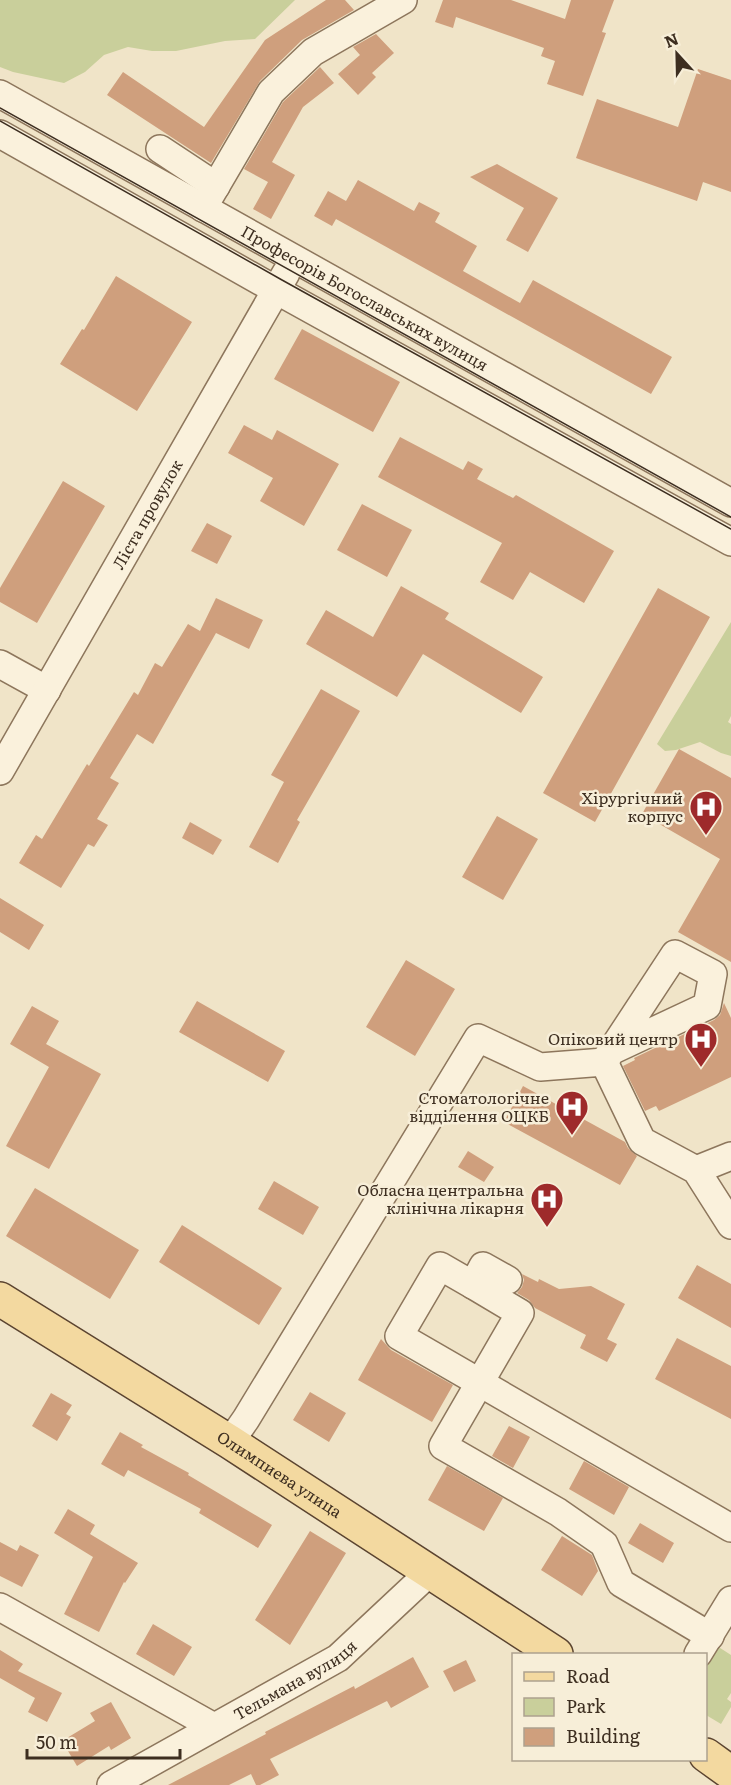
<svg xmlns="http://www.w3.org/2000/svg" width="731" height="1785" font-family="Literata,serif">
<rect width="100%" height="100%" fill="#f0e4c8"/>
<!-- green -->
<path fill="#c9cf9b" d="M0,0H295L255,39L225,41L176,51H152L128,47L104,55L85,72L64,83L13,72L0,67Z
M731,622V716L728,722L731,724V756L721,753L700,742L676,750L665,751L657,744Z
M717,1646L731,1655V1693L727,1699L731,1702V1707L721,1724L706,1715V1654Z"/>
<!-- building -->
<path fill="#cf9f7d" d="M326,0H345L354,10L302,40L260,81L211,163L107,95L123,72L204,127L265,40Z
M443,0H511L565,19L571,0H614L602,32L606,33L583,96L547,84L555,61L541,56L544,48L456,17L453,28L435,22Z
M376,34L394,53L372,73L376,77L358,95L338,74L360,55L353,47Z
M320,67L334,83L303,107L272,162L295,175L271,219L253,209L268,182L244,169L283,102Z
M698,69L731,80V192L703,182L697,201L576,158L597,99L678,127Z
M497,164L558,198L528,252L506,240L524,208L470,177Z
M358,180L414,211L419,202L440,213L435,222L477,246L463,271L520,303L533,280L672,357L651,394L336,219L332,226L314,216L328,191L346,201Z
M116,276L192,322L137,411L60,364L82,329L84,330Z
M302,329L400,382L373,432L274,379Z
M244,425L272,440L277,430L339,464L304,526L260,501L273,478L228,453Z
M400,437L463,470L468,461L483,469L477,479L513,498L516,495L614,551L584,603L530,572L513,600L480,582L502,543L378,477Z
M63,481L105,506L37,623L0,602V588Z
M362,504L412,530L387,577L337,550Z
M207,523L232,536L217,564L191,551Z
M401,586L449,613L445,619L543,677L521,713L423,654L397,697L306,644L326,610L373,637Z
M658,588L710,617L595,822L543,793Z
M216,598L263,620L249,649L216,633L153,744L137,734L110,778L119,783L97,819L108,825L94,847L88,844L61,888L19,863L36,835L42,839L87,764L89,766L134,692L138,695L155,663L162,667L188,624L200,631Z
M321,689L360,711L297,820L300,822L278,863L249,847L284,782L271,775Z
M679,749L731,778V962L678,932L720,859L642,814Z
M497,816L538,839L503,900L462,877Z
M190,822L222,840L213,855L182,838Z
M0,898L44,925L29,950L0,932Z
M406,960L455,989L415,1056L366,1027Z
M197,1001L285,1051L268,1082L179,1032Z
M724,1003L731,1018V1077L659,1111L656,1106L645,1111L623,1066L635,1060L634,1058L714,1020L720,1015Z
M32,1006L59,1021L46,1044L101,1074L49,1169L6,1146L49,1067L10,1044Z
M523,1086L625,1142L628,1148L637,1156L620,1185L504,1122Z
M468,1151L494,1167L484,1182L458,1167Z
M274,1181L319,1207L303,1235L258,1209Z
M35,1188L139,1250L110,1299L6,1236Z
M182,1225L282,1288L259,1325L159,1262Z
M697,1265L731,1284V1328L678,1298Z
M522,1274L538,1282L539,1279L559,1289L591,1286L625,1304L607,1339L617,1344L607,1362L580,1348L586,1335L535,1308L529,1300L517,1293L522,1287L524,1280Z
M677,1338L731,1366V1419L655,1379Z
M381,1339L391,1350L453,1385L432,1422L358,1380Z
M310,1392L346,1413L329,1442L293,1420Z
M51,1393L72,1405L66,1414L71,1417L57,1441L32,1426Z
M509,1426L530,1437L513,1468L492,1456Z
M120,1432L143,1445L141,1447L189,1473L188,1475L272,1525L258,1548L199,1513L201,1509L128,1470L124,1477L101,1464Z
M584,1461L629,1487L614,1515L569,1489Z
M447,1466L503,1498L484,1531L428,1500Z
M68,1509L95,1525L90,1534L138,1563L125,1583L124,1582L99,1632L64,1614L93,1557L54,1533Z
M640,1523L674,1543L663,1563L628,1543Z
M310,1531L346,1553L290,1645L255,1620Z
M562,1536L592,1555L598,1571L582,1596L541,1570Z
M0,1542L17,1551L20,1545L39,1555L22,1587L0,1576Z
M153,1624L192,1647L174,1676L136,1654Z
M0,1650L23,1664L18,1671L62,1693L47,1722L28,1712L35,1698L0,1678Z
M413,1657L429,1687L391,1708L387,1701L270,1759L279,1775L260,1785H256L251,1774L229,1785H168L266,1734L265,1732L354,1686L355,1689Z
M466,1660L476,1681L454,1692L443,1671Z
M111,1702L131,1738L111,1750L109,1746L77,1766L62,1741L95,1721L90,1713Z"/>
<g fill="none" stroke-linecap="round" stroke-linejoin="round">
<defs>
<g id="minor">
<path id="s1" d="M0,94L731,503"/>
<path d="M0,134L276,290L731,542"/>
<path d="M160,149L216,186"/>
<path d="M203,208L271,92L313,52L403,0"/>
<path d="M0,664L47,690"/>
<path id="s2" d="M0,771L286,273"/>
<path d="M604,1062L675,954L713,974L707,1006L611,1051"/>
<path d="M696,1170L731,1156"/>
<path d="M508,1280L483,1266L473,1285L440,1266L399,1336L731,1528"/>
<path d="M473,1285L520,1313L443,1446L558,1512L604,1544L621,1583L710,1636"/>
<path d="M230,1442L246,1419L478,1038L540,1067L604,1062L642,1141L696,1170L731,1225"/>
<path d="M0,1607L214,1727"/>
<path d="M698,1654L731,1600"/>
<path id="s3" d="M111,1785L338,1658L431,1571"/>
</g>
<g id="major">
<path id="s4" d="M0,1299L230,1442L556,1654"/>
<path d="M706,1755L731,1773"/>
</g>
</defs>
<!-- minor casing -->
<use href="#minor" stroke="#8d765c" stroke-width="30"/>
<!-- major casing -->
<use href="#major" stroke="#5b4430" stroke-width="36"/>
<!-- minor -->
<use href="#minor" stroke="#faf1dc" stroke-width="27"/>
<!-- major -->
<use href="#major" stroke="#f3d9a0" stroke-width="33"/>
<!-- tram -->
<path stroke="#3d2e20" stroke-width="1.5" d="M0,108L731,517
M0,121L282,280L731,529"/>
</g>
<!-- icons -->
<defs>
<symbol id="hospital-pin" viewBox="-11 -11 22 30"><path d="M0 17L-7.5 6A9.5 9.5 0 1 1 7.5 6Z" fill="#9e2a2b" stroke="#f7eed8"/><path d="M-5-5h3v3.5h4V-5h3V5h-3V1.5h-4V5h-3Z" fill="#fff"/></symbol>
</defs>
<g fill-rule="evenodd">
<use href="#hospital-pin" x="687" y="788" width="38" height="52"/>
<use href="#hospital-pin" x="682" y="1020" width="38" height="52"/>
<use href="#hospital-pin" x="553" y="1088" width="38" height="52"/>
<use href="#hospital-pin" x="528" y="1180" width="38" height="52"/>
</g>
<g text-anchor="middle" stroke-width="5" stroke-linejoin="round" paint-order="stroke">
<!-- street labels -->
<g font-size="16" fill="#3d2e20" stroke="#f7eed8">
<text dy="6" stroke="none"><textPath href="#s1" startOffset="418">Професорів Богославських вулиця</textPath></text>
<text dy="6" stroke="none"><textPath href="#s2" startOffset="296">Ліста провулок</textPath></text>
<text dy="6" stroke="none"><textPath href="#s4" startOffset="330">Олимпиева улица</textPath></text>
<text dy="6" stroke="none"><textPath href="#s3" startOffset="212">Тельмана вулиця</textPath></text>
</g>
<!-- poi labels -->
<g font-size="16" fill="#3d2e20" stroke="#f7eed8" text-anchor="end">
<text x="683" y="804">Хірургічний<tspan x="683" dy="18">корпус</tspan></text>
<text x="678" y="1045">Опіковий центр</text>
<text x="549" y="1104">Стоматологічне<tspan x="549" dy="18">відділення ОЦКБ</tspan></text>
<text x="524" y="1196">Обласна центральна<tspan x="524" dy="18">клінічна лікарня</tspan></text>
</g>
</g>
<!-- legend -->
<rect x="512" y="1653" width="195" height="108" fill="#f7eed8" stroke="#ada18e" stroke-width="1.5"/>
<rect x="524" y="1672" width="30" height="9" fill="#f3d9a0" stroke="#ada18e" stroke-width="1.5"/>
<text x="566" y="1683" font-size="18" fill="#3d2e20">Road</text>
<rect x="524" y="1698" width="30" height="18" fill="#c9cf9b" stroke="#ada18e" stroke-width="1.5"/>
<text x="566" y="1713" font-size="18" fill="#3d2e20">Park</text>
<rect x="524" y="1728" width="30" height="18" fill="#cf9f7d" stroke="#ada18e" stroke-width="1.5"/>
<text x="566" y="1743" font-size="18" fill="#3d2e20">Building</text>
<!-- north arrow -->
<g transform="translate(677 54) rotate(338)" stroke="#f7eed8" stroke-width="4.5" paint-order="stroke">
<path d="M0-4.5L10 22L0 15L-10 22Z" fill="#3d2e20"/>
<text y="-9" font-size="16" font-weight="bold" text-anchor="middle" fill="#3d2e20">N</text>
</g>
<!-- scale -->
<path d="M27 1749v9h153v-9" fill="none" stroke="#3d2e20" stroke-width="3"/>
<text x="36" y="1749" font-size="18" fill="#3d2e20" stroke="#f7eed8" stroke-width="4.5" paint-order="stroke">50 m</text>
</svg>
